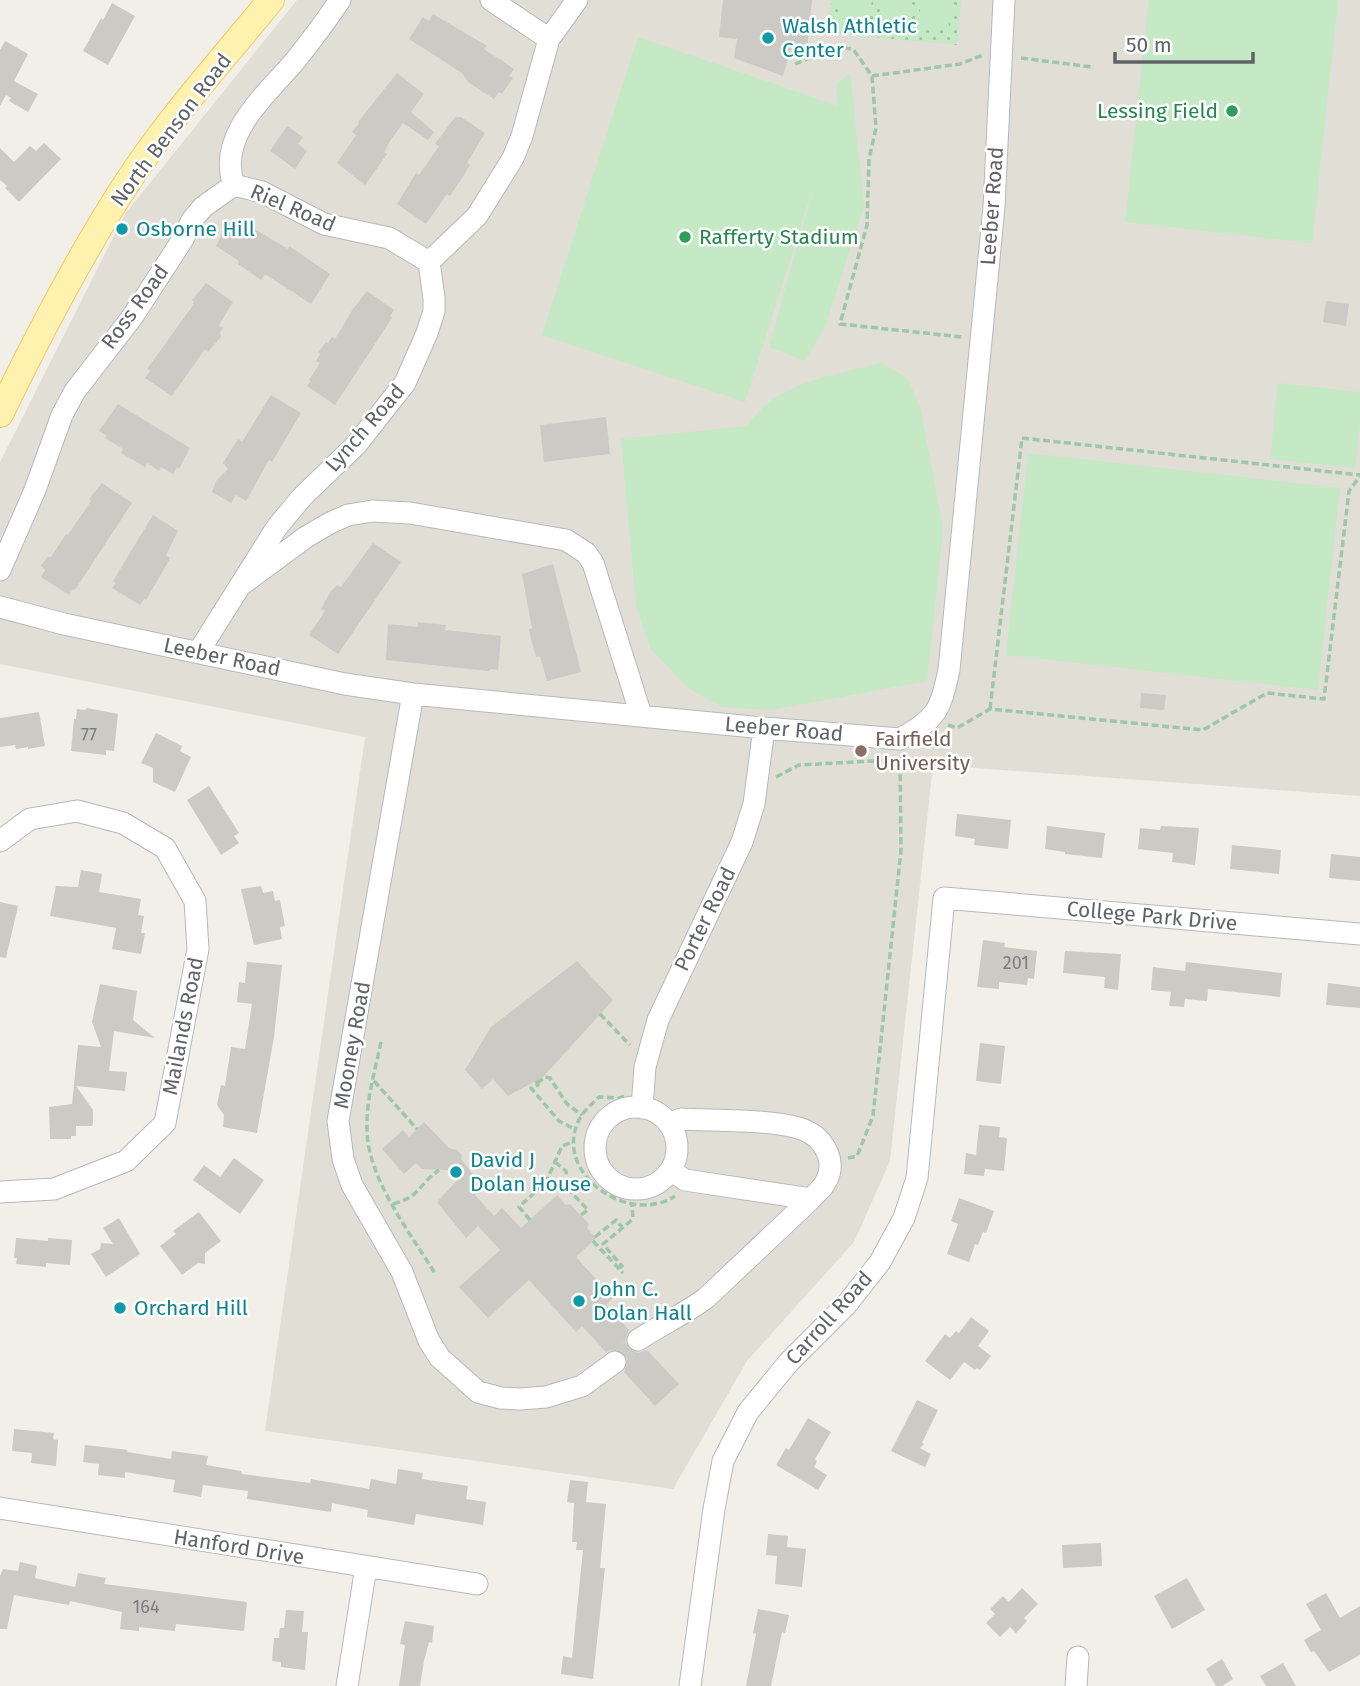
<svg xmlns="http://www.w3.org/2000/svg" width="1360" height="1686" font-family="'Fira Sans',sans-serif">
<defs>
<pattern id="park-dots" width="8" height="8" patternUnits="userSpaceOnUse" patternTransform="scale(1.75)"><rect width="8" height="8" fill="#c5e8c5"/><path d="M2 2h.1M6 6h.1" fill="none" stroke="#a3c0a4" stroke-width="1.8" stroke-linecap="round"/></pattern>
</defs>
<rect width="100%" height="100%" fill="#f1efe8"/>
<!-- education -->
<path fill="#e1ded6" d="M297,0H1360V796L933,765L890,1161L854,1242L747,1361L673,1489L265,1431L365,737L0,664V462L125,214Z"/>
<!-- park -->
<path fill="url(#park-dots)" d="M831,0H961L957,45L828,33Z"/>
<!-- pitch -->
<path fill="#c5e8c5" d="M841,0H872L869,21L839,18Z
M881,0H912L909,26L879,22Z
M921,0H952L948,30L918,27Z
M1149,0H1338L1312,243L1125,222Z
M638,37L838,106L836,85L850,73L864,206L825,327L805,361L769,347L817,175L745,402L542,335Z
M882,363L907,378L920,406L943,528L927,681L771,710L721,707L688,688L650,648L636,605L621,439L747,426C776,382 834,375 882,363Z
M1278,383L1360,392V424L1355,468L1270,459Z
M1028,453L1340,488L1318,690L1006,655Z"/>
<!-- building -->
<path fill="#cccac5" d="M723,0H812L807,48L792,46L783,76L734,58L737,39L719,37Z
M112,3L135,16L108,65L83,51L101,18L103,20Z
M433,14L487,46L484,49L514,69L509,76L513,78L502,94L499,92L494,99L468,82L462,73L409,39L423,17L429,21Z
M5,41L28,54L14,81L38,94L28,112L9,101L11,98L6,95L0,106V50Z
M397,73L424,94L411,112L434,132L428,140L403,123L390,141L384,152L387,154L365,185L337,163L356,135L352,132L359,123L358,122Z
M455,117H461L485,133L467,163L470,165L464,175L450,196L447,194L426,224L397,204L416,173L419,175L439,146L435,144Z
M287,126L303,137L298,144L307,151L295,169L270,151Z
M44,143L61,159L19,202L5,188L7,186L0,180V148L14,162L30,146L36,151Z
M241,221L288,249L289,246L330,274L311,304L265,274L261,280L238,264L239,261L216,246L227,224Z
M206,283L233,302L219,325L223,328L220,333L221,337L208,352L205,349L172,396L145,378L150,371L147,369L191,308L194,302L192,300Z
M367,291L394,310L390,316L392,318L335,405L307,386L311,381L309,380L320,363L316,361L320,354L318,353L326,342L328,343L332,337L335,339L353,309Z
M1326,301L1349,304L1346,326L1323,322Z
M271,395L301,413L272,462L269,460L246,501L236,495L231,503L212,492L216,481L228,469L223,463L238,439L242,442Z
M118,404L190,448L179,469L177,467L173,474L161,467L159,471L147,463L145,467L121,453L123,449L105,438L107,436L99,431Z
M606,417L610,454L544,462L540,425Z
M102,483L132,503L75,590L73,589L69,595L41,577L45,570L41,566L47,557H51L66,534L68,535L91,501L89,499Z
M153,515L178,531L166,555L170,558L167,564L146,600L144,599L140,605L112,588L116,583L113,581Z
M373,543L401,562L338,654L309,635L325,611L321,609L331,591L337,585L341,587Z
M553,564L581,672L547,681L540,656L536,657L531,639L529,629L532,628L522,574Z
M418,622L446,625L445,630L501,636L498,670L491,669L488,671L386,660L388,624L418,627Z
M1141,693L1166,695L1164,710L1140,708Z
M87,708L118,714L114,751L106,750V755L71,751L74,719H76L77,709L85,710Z
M39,712L45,746L28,749V747L16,749L15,745L0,747V718Z
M156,733L182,746L180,751L191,757L175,792L153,782V768L141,763Z
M209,786L239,833L234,836L239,843L221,855L187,800Z
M957,814L1011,820L1008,849L974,845L975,839L955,836Z
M1047,826L1105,833L1102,858L1065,854V852L1045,849Z
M1161,826L1199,828L1195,865L1172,862L1173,853L1138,849L1140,828L1160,830Z
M1232,845L1281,850L1279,874L1230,869Z
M1331,854L1360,857V881L1329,878Z
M81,870L102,874L99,892L141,899L138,915L144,916L141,933H145L141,954L112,949L116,928L50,916L56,886L78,887Z
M261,886L263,893L273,891L275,901L280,900L285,926L280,927L282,939L254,945L241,889Z
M0,902L18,906L6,958L0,957Z
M983,940L1005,943L1004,947L1037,951L1034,979L1028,978L1027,985L999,982V989L977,987Z
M1065,951L1121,954L1118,990L1104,988L1105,977L1063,973Z
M577,961L613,1000L543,1077L508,1096L493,1079L482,1089L465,1070L491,1027Z
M247,962L282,965L274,1037L257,1133L223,1127L224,1115L217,1105L221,1085L225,1086L231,1047L245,1049L252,1004L237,1002L239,982L245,983Z
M1186,962L1282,973L1280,997L1208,989L1207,1001L1185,999L1184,1007L1169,1006L1171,992L1151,990L1153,967L1185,971Z
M1328,983L1360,987V1008L1326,1005Z
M100,984L137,991L133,1020L155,1038L114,1031L109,1071L127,1072L125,1091L76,1086L93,1110V1123L92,1126H76V1136H71V1139H50L49,1107L72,1104L78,1045L101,1047L92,1022Z
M980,1043L1005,1046L1001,1084L976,1081Z
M424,1122L449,1148L457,1150L462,1155L461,1159L483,1187L475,1195L494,1216L502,1208L521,1228L557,1195L566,1205L570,1204L589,1224L587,1228L596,1238L576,1257L613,1298L606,1305L629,1330L625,1340L627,1348L638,1353L647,1350L679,1384L655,1406L624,1372L628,1361L625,1354L614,1349L606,1352L582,1326L576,1332L529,1280L488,1318L459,1287L500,1250L478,1226L466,1238L437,1202L466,1171L422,1169L416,1163L404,1174L382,1149L403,1130L409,1137Z
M979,1125L1000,1127L999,1137L1007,1138L1004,1171L985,1169L984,1176L964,1174L966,1153L976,1155Z
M234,1158L264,1180L240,1214L193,1180L204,1165L220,1177Z
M959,1198L994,1211L986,1233L983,1232L978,1245L975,1244L969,1262L947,1254L958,1224L951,1221Z
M199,1212L221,1241L205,1253V1264L198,1263L182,1275L160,1246L176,1234L173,1231Z
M119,1218L140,1254L106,1277L91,1254L100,1249L101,1243L113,1244L103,1228Z
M16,1238L48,1241V1238L72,1240L70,1265L46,1263V1267L16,1264L17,1258H14Z
M971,1317L989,1331L978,1346L991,1356L980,1370L977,1368L975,1370L964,1362L950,1380L925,1361L945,1334L950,1338L956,1331L959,1333Z
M917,1400L938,1410L922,1443L924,1444L920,1448L931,1454L925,1467L891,1451Z
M808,1418L831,1432L815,1459L817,1461L814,1467L827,1475L818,1490L776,1465L786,1448L789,1450Z
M14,1429L54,1433L53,1439L58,1440L56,1466L31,1463L32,1453L12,1451Z
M85,1445L128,1450L127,1452L171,1459L172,1451L208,1456L206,1465L241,1471L242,1474L310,1483L311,1479L369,1489L371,1479L396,1484L398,1469L423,1473L422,1479L468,1486L466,1499L486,1502L483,1525L416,1514L414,1525L367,1517L368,1510L332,1503L331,1512L247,1499L248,1491L203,1485L201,1497L173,1492L175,1480L125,1472V1478L98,1475L99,1464L83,1462Z
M570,1480L588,1482L586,1502L606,1504L600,1568H605L593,1679L561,1674L563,1656L572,1658L583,1550H576L577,1542H572L574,1503L567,1502Z
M768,1534L788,1536L787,1547L806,1549L802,1587L775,1584L777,1556L766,1555Z
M1101,1543L1102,1566L1063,1568L1062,1545Z
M20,1562L37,1566L35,1578L75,1587L78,1573L106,1578L104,1584L247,1602L244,1631L176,1624L175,1631L139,1627V1631L120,1629L122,1612L70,1601L69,1605L14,1595L7,1629H0V1576L3,1569L18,1571Z
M1187,1578L1205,1610L1172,1629L1154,1596Z
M1022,1588L1038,1604L1024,1618L1027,1621L1016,1633L1010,1627L1000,1637L986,1623L995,1614L990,1609L1003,1596L1009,1602Z
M1326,1593L1340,1618L1360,1606V1655L1329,1672L1314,1651L1311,1652L1304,1640L1321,1630L1306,1604Z
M758,1609L789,1615L785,1633L782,1632L771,1686H746L756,1634L753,1633Z
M286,1610L304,1611L302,1632H308L305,1670L281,1667V1662L272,1661L274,1638H279L280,1628H284Z
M405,1621L434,1626L432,1643L429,1642L424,1661L420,1686H399L405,1645L400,1644Z
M1222,1659L1233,1679L1222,1686H1216L1206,1669Z
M1283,1663L1296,1686H1266L1260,1676Z"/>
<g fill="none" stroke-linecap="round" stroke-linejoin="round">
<!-- minor-tunnel -->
<path stroke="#ccccc8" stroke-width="21" stroke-dasharray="21 10" stroke-linecap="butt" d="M615,1362L638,1340"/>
<defs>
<path id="minor" d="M491,0L549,39
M234,185C216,136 267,94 295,61C311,41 326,21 340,0
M234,185L262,192L324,224L389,238L429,262
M429,262L477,216L513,158L522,136L549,39L577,0
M0,570L35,490L62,415L75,391L133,316L183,239L192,220L203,207L234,185
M241,585L306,537L330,523L348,515L372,511L410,513L566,540L586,553L593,563L641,715
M0,607L64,624L345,684L413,694L764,728L900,739C938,718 940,710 949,670L994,207L1004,0
M199,651L277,527L302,497L356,445L405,383L427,333L434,311V298L429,262
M413,694L338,1121L343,1159L352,1185L402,1272L429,1341L440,1358L457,1373L478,1392L501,1398L520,1399L546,1397L582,1386L615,1362
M0,841L30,819L77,811L123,823L165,848L195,901L198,949L165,1123L126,1161L54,1189L0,1192
M595 1148a41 41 0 1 1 82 0a41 41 0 1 1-82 0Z
M642,1108L645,1067L658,1020L742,842L754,804L764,728
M671,1170L685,1180L811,1199
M638,1340C660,1325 685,1314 706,1298L811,1199C815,1194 822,1189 825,1183C838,1162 824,1138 804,1130C777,1119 712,1121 681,1119L669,1124
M0,1508L477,1584
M347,1686L366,1567
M690,1686L714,1509L723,1461L748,1412L789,1362L847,1304L880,1262L904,1218L917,1178L944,898L1360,934
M1076,1686L1078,1657"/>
<path id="major" d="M0,414C37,338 77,260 123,189C166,122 221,61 271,0"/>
</defs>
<!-- minor casing -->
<use href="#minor" stroke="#b5b8bc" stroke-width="23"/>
<!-- major casing -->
<use href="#major" stroke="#f2c960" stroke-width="28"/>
<!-- path -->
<path stroke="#9cc7a9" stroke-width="3.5" stroke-dasharray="7 3.5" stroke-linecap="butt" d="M1021,58L1092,67
M795,64L837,47L853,49L872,76L876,128L869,159L867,225L840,324L962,337
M872,76L960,64L983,55
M990,709L1022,438L1360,475
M948,725L957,728L990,709L1203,730L1267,693L1324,699L1349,491L1360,476
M776,777L799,765L891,760
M600,1014L630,1045
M381,1042C375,1071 366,1100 367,1129C367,1178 411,1234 436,1275
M374,1081L417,1129
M536,1081L538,1085L531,1088L559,1121L576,1130
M537,1083L545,1077L550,1078L567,1104L582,1115
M624,1096L619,1098L599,1097C591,1105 582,1112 578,1122C554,1175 630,1226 675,1196
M848,1158L857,1156L873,1116L901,850L900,757
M555,1162L566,1171L567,1188L588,1210L581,1215
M393,1204C420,1197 418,1185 439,1170
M530,1220L519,1207L546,1182L562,1146L575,1141
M595,1237L616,1220L622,1227
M593,1241L623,1273
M619,1268L622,1266L603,1244L633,1219L632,1205"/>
<!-- minor -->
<use href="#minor" stroke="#fff" stroke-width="21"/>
<!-- major -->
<use href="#major" stroke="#fff2af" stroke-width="26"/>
</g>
<!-- markers -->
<g fill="#0f9aa8" stroke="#fff" stroke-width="2.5">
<circle cx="768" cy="38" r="7"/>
<circle cx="122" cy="229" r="7"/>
<circle cx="456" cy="1172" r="7"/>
<circle cx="579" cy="1301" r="7"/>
<circle cx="120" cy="1308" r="7"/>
</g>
<g fill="#2e9e5b" stroke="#fff" stroke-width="2.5">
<circle cx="1232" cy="111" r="7"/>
<circle cx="685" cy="237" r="7"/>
</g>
<circle fill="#8d6e63" stroke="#fff" stroke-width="2.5" cx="861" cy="751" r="7"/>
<g text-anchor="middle" stroke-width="5" stroke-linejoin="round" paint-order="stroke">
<!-- number labels -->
<g font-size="18" fill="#7a7d7f">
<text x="89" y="741">77</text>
<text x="1016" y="969">201</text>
<text x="146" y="1613">164</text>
</g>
<!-- culture labels -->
<g font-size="21" fill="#0d838f" stroke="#fff" text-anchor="start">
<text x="782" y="33">Walsh Athletic<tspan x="782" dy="24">Center</tspan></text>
<text x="136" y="236">Osborne Hill</text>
<text x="470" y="1167">David J<tspan x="470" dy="24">Dolan House</tspan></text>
<text x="593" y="1296">John C.<tspan x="593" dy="24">Dolan Hall</tspan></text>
<text x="134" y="1315">Orchard Hill</text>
</g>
<!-- leisure labels -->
<g font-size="21" fill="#27864d" stroke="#fff" text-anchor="end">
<text x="1218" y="118">Lessing Field</text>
<text x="699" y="244" text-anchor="start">Rafferty Stadium</text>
</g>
<!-- street labels -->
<g font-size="21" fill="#5f6368" stroke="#fff">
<text transform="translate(171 130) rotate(-53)" y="7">North Benson Road</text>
<text transform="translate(992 206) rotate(-86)" y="7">Leeber Road</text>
<text transform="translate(293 208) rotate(23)" y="7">Riel Road</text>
<text transform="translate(135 307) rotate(-54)" y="7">Ross Road</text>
<text transform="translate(365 428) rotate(-49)" y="7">Lynch Road</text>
<text transform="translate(222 657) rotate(12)" y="7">Leeber Road</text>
<text transform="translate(784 729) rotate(5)" y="7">Leeber Road</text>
<text transform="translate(1152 916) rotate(5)" y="7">College Park Drive</text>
<text transform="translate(705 919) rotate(-64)" y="7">Porter Road</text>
<text transform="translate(183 1026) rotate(-79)" y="7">Mailands Road</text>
<text transform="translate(352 1045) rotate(-80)" y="7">Mooney Road</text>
<text transform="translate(829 1318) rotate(-48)" y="7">Carroll Road</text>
<text transform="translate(239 1547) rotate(9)" y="7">Hanford Drive</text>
</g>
<!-- education labels -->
<g font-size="21" fill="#785e54" stroke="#fff" text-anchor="start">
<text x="875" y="746">Fairfield<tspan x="875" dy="24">University</tspan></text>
</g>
</g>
<!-- scale -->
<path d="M1115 52v10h138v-10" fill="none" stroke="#5f6368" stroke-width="3.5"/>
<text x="1126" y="52" font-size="21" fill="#5f6368" stroke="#ffffff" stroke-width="5" paint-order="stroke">50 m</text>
</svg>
